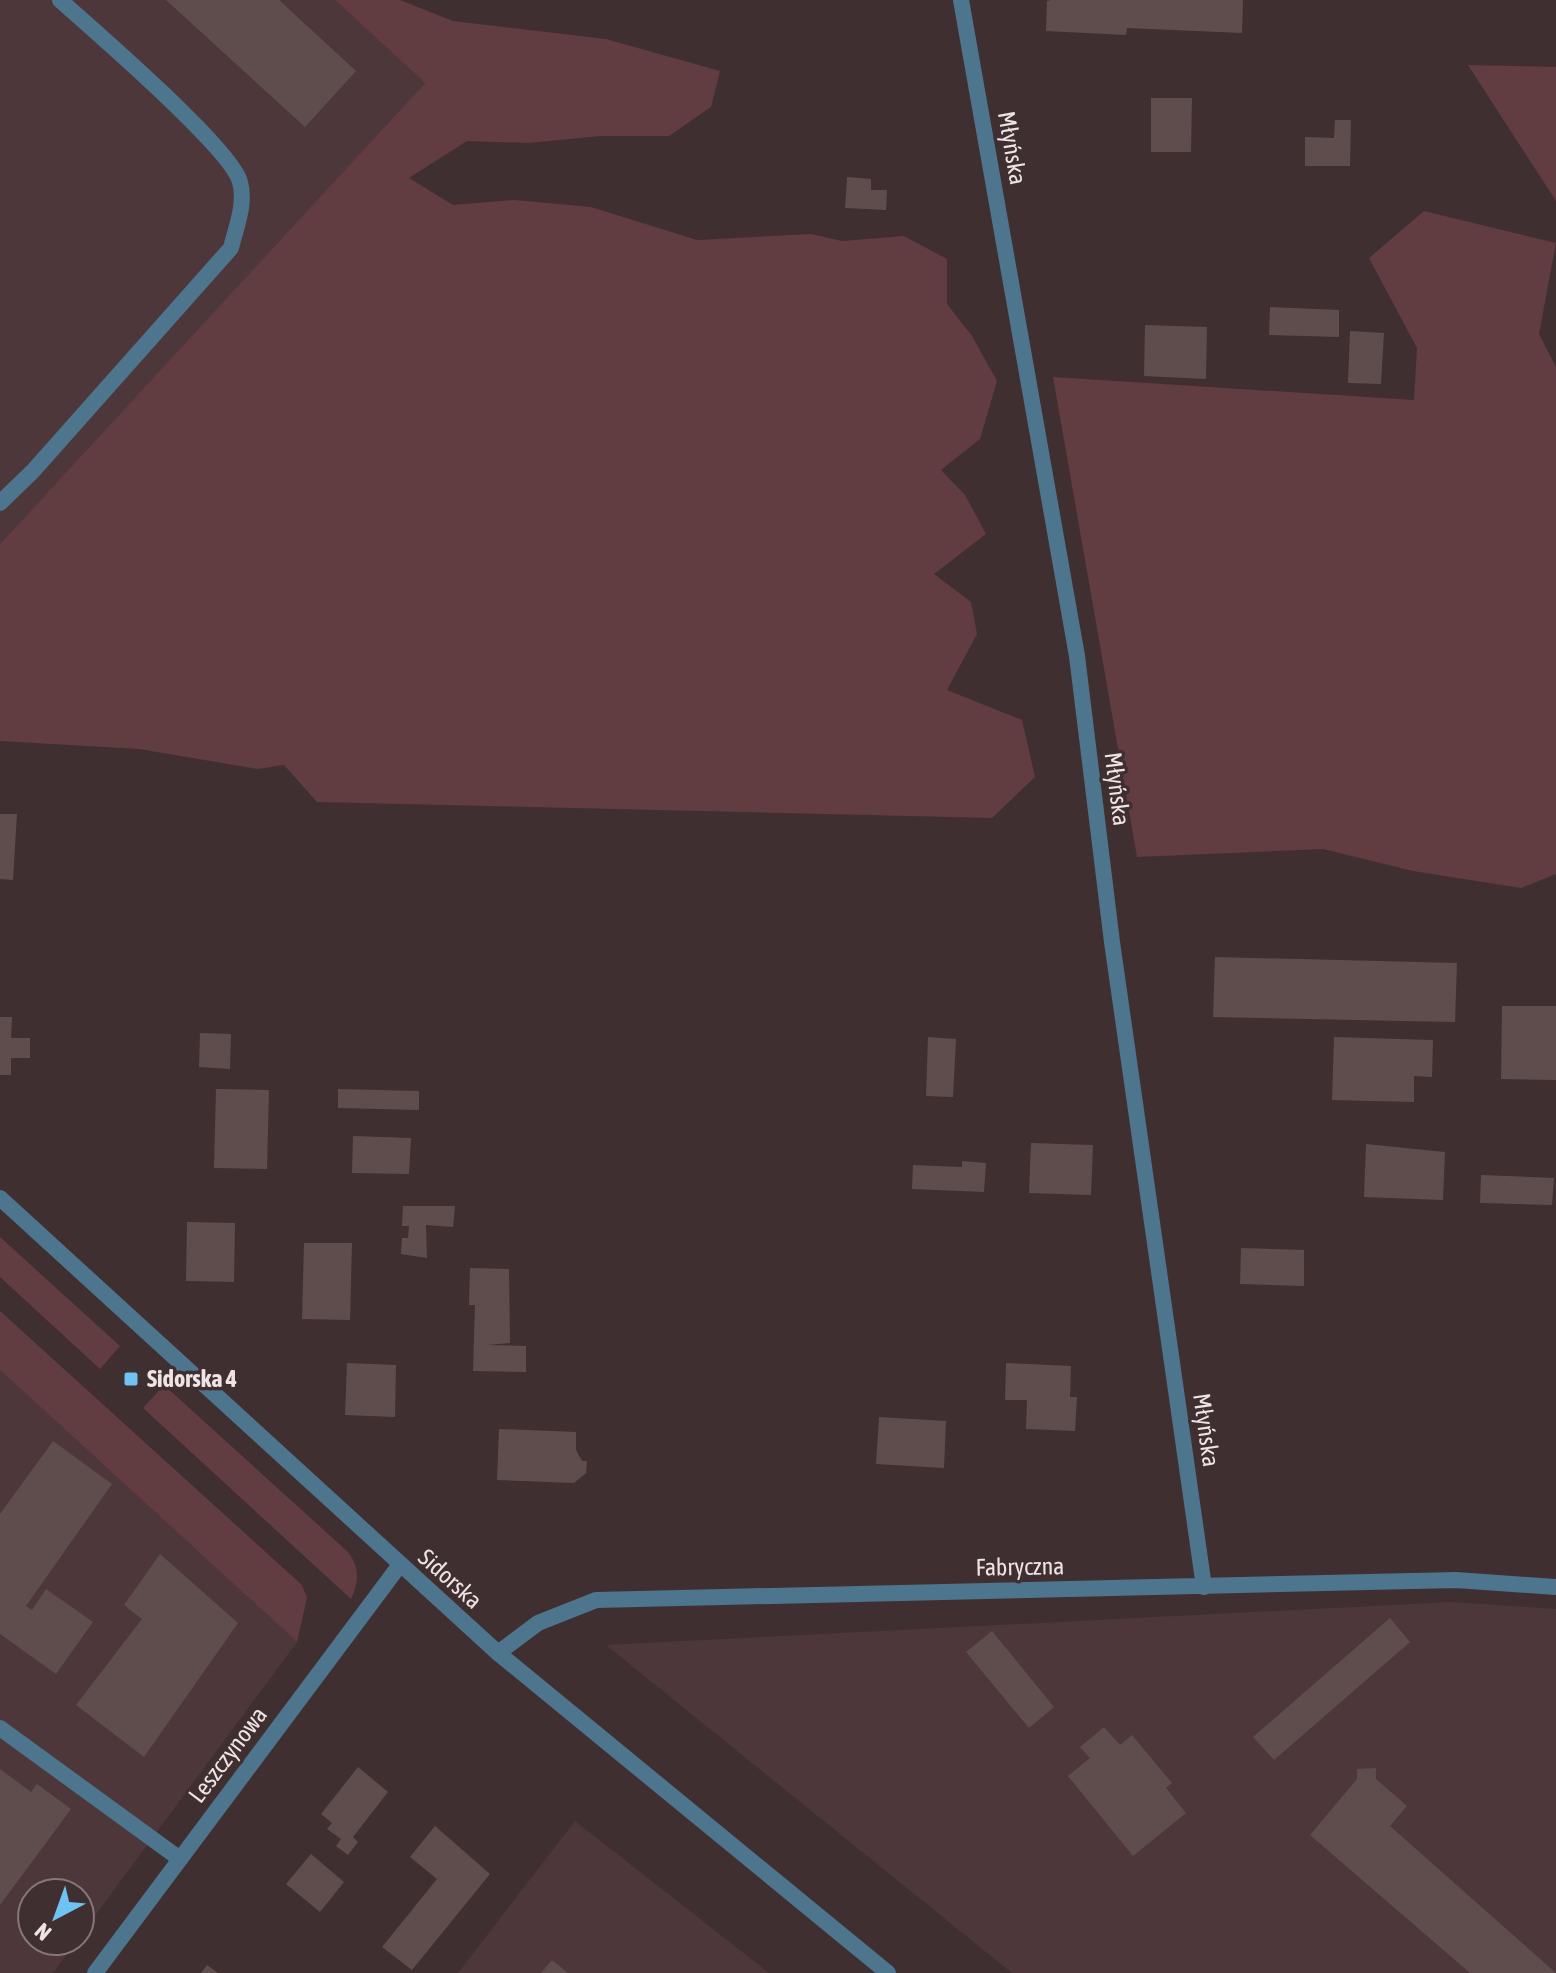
<svg xmlns="http://www.w3.org/2000/svg" width="1556" height="1973" font-family="'Asap Condensed',sans-serif">
<rect width="100%" height="100%" fill="#402f30"/>
<!-- built -->
<path fill="#4e373a" d="M0,0H335L425,83L0,544Z
M0,1370L297,1642L80,1936V1893H32V1941H76L53,1973H0Z
M1451,1602L1556,1609V1973H1012L606,1645Z
M575,1821L769,1973H458Z"/>
<!-- green -->
<path fill="#613c40" d="M335,0H400L453,21L606,39L720,71L711,107L669,136H601L528,143L467,141L409,178L453,205L514,200L591,207L697,240L811,234L842,241L904,236L947,259V304L972,336L997,381L980,439L941,470L965,495L986,534L934,574L971,602L977,634L947,690L1022,720L1035,777L992,818L317,802L284,765L258,769L139,749L0,741V544L425,83Z
M1468,65L1556,67V201Z
M1424,211L1556,243L1539,334L1556,367V874L1521,888L1413,871L1323,849L1137,857L1053,377L1414,400L1417,348L1369,258Z
M0,1237L120,1346L100,1369L0,1277Z
M0,1311L302,1585L307,1598L297,1642L0,1370Z
M164,1385L348,1552C360,1568 359,1581 351,1599L143,1408Z"/>
<!-- building -->
<path fill="#5f4d4e" d="M166,0H279L356,71L305,127Z
M1051,0H1243L1242,33L1127,28L1126,35L1046,31L1047,1Z
M1151,98H1192L1191,152H1151Z
M1335,120H1351L1350,166H1305V137L1334,138Z
M847,177L871,179V190H887L886,210L845,208Z
M1270,307L1339,310V337L1269,335Z
M1145,325L1207,327L1206,379L1144,376Z
M1350,331L1384,333L1381,384L1348,383Z
M0,814H17L13,880L0,879Z
M1215,957L1457,963L1455,1022L1213,1017Z
M1502,1006H1556V1080L1501,1079Z
M0,1017H12L11,1038H30V1058H11V1075H0Z
M200,1033L231,1034L230,1069L199,1067Z
M928,1037L956,1039L953,1097L926,1096Z
M1334,1037L1433,1040L1432,1077L1414,1076V1102L1332,1100Z
M216,1089L269,1090L267,1169L214,1168Z
M338,1089L419,1091V1110L338,1108Z
M353,1136L411,1138L409,1174L352,1173Z
M1031,1143L1093,1145L1091,1195L1029,1193Z
M1366,1144L1445,1152L1443,1200L1364,1197Z
M962,1161L986,1163L984,1192L912,1189L913,1165L962,1167Z
M1481,1175L1554,1178L1552,1205L1480,1203Z
M403,1206H455L453,1227L426,1225L427,1258L401,1254L402,1238H408L409,1226H402Z
M187,1222L235,1223L234,1282L186,1281Z
M304,1243H352L350,1320L302,1319Z
M1241,1248L1304,1250V1286L1240,1284Z
M470,1268L509,1269L510,1343L487,1345L526,1346V1372L473,1371L475,1305H469Z
M347,1363L396,1365L395,1417L345,1415Z
M1006,1363L1071,1366L1070,1397H1077L1075,1431L1026,1429L1027,1400H1005Z
M879,1417L946,1421L944,1468L876,1464Z
M499,1429L576,1432V1450L582,1461H587L586,1473L574,1483L497,1480Z
M53,1441L112,1484L26,1606L32,1610L46,1589L93,1622L56,1674L0,1634V1514Z
M160,1554L238,1623L144,1757L76,1705L142,1619L124,1605Z
M1390,1618L1410,1642L1274,1760L1253,1737Z
M992,1631L1054,1707L1029,1728L966,1652Z
M1104,1727L1120,1745L1132,1735L1172,1783L1166,1788L1186,1813L1133,1856L1068,1776L1090,1758L1080,1747Z
M358,1767L388,1792L353,1837L358,1842L348,1855L336,1846L341,1839L327,1829L332,1823L321,1814Z
M1376,1768V1779L1407,1806L1390,1826L1556,1973H1470L1310,1835L1357,1779V1769Z
M0,1769L31,1792L37,1784L71,1809L0,1905Z
M435,1826L490,1874L412,1970L382,1947L437,1879L410,1857Z
M311,1854L344,1882L320,1912L286,1884Z
M80,1897L92,1906L80,1924Z
M39,1941H68L58,1955Z
M552,1960L568,1973H541Z
M207,1965L218,1973H201Z"/>
<g fill="none" stroke-linecap="round" stroke-linejoin="round">
<!-- service -->
<path stroke="#4d758e" stroke-width="16" d="M0,503L33,471L231,248C236,227 246,204 240,182C232,149 93,30 60,0
M0,1728L180,1859"/>
<!-- minor -->
<path stroke="#4d758e" stroke-width="16" d="M961,0L1077,656L1112,942L1204,1587
M498,1653L538,1623L596,1600L1456,1580L1556,1587
M95,1973L399,1566"/>
<!-- tertiary -->
<path stroke="#4d758e" stroke-width="16" d="M0,1198L498,1653L888,1973"/>
</g>
<!-- markers -->
<rect fill="#6ec2f4" stroke="#402f30" stroke-width="3" x="123" y="1371" width="16" height="16" rx="4"/>
<g text-anchor="middle" stroke-width="7" stroke-linejoin="round" paint-order="stroke">
<!-- street labels -->
<g font-size="24" fill="#efe4e5" stroke="#402f30">
<text transform="translate(1012 148) rotate(80)" y="8">Młyńska</text>
<text transform="translate(1117 789) rotate(83)" y="8">Młyńska</text>
<text transform="translate(1206 1430) rotate(82)" y="8">Młyńska</text>
<text transform="translate(1020 1567) rotate(-1)" y="8">Fabryczna</text>
<text transform="translate(450 1579) rotate(42)" y="8">Sidorska</text>
<text transform="translate(228 1755) rotate(-53)" y="8">Leszczynowa</text>
</g>
<!-- poi labels -->
<g font-size="24" font-weight="bold" fill="#efe4e5" stroke="#402f30" text-anchor="start">
<text x="147" y="1387">Sidorska 4</text>
</g>
</g>
<!-- north arrow -->
<g transform="translate(56 1917) rotate(221)"><circle r="38" fill="#402f30" stroke="#867778" stroke-width="2"/>
<path d="M0-6L14 30L0 20L-14 30Z" fill="#6ec2f4"/>
<text y="-12" font-size="22" font-weight="bold" text-anchor="middle" fill="#efe4e5">N</text>
</g>
</svg>
